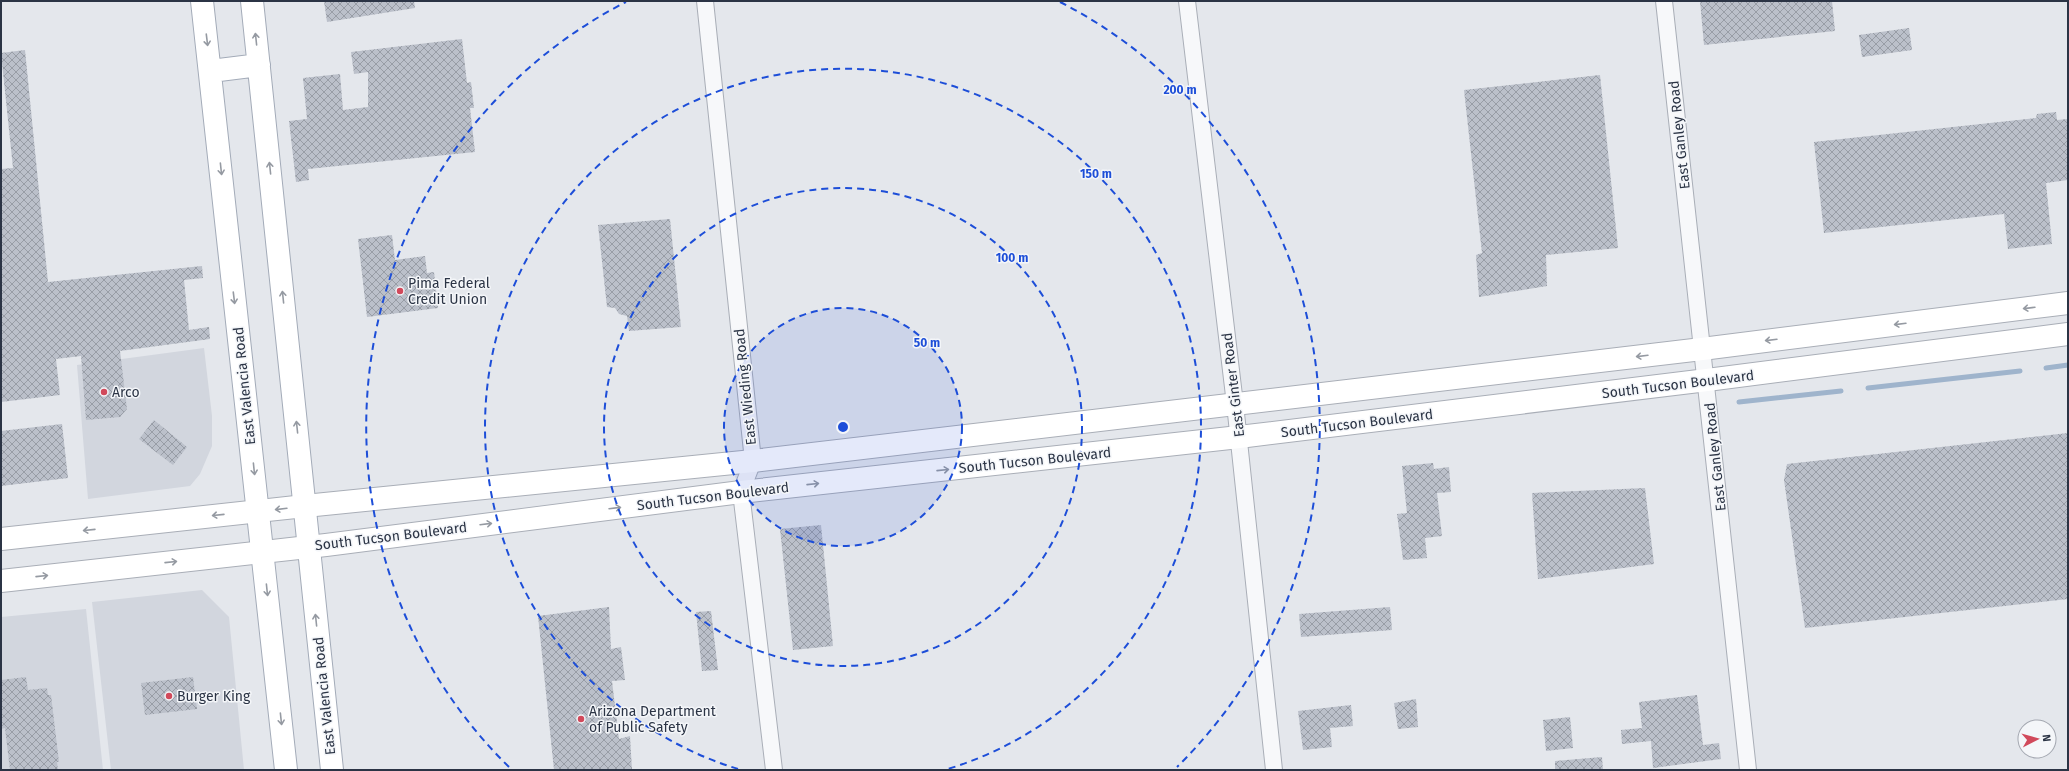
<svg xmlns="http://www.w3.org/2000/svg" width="2069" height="771" font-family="'Fira Sans',sans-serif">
<defs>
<pattern id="building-cross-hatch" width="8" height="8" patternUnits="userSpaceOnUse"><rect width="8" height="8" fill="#bbc0ca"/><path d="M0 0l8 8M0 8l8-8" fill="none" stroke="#989da6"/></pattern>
</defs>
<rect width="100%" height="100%" fill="#e4e7ec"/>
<!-- built -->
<path fill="#d2d6de" d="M204,348L212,416V446L200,474L190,486L88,499L77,365Z
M202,590L229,617L244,770H111L92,602Z
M86,609L103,770H1V617Z"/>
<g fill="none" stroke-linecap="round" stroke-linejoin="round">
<!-- stream -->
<path stroke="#9fb4cc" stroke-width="5" d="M2046,368L2068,365
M1868,388L2020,371
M1739,402L1841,391"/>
</g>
<!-- building -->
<path fill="url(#building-cross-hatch)" d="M324,1H414L415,8L327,22Z
M1700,1H1832L1835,31L1704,45Z
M1909,28L1912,50L1862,57L1859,35Z
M462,39L467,83L471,82L474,108H470L475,152L308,169L309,180L296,182L289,121L307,119L303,78L340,74L343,110L368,107V72L354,74L351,52Z
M25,50L48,282L202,266L203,278L184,280L189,330L209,327L210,339L120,351L127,409L120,417L86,420L81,356L56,359L60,395L1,402V169L13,168L1,53Z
M1600,75L1618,248L1546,255L1547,286L1479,297L1476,255L1482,253L1464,90Z
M2056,112L2057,120L2068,119V180L2046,183L2052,244L2008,249L2004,214L1824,233L1814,142L2036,118L2037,114Z
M670,219L681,327L629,331L627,316L619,314L615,308L607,307L598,225Z
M392,235L395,260L425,256L427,273L434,272L438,308L367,317L358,239Z
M154,420L187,447L173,465L139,439Z
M62,424L68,478L1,486V431Z
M2068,433V599L1805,628L1784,480L1787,464Z
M1433,463L1434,469L1449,467L1451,492L1437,493L1442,536L1425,538L1427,558L1403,560L1397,514L1407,513L1402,466Z
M1645,488L1654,564L1538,579L1532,493Z
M821,525L833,646L793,650L780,529Z
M609,607L611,649L621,647L625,680L612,681L619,739L630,736L632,770H554L538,616Z
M1390,607L1392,630L1301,637L1299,614Z
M711,611L718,670L702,671L696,612Z
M26,677L28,690L47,688L48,695H51L59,762H57L58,770H10L5,728L1,729V680Z
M193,677L197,709L145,715L141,683Z
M1697,695L1703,745L1719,743L1721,759L1653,768L1651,741L1622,744L1621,730L1642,728L1639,702Z
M1416,699L1418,727L1398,729L1394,703Z
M1351,705L1353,726L1330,728L1332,747L1303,750L1298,711Z
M1570,717L1573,748L1546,751L1543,720Z
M1602,757L1603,770H1555V761Z"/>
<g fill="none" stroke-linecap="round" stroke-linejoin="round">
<defs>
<path id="minor" d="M705,1L753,461L741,492L774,770
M1187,1L1235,404L1274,770
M1664,1L1748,770"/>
<path id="secondary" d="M1,539L305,506L753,461L1702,349L2068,303
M1,581L326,545L741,492L1239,437L1707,380L2068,334"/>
<path id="primary" d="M202,1L286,770
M252,1L332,770
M211,71L259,65"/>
</defs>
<!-- minor casing -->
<use href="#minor" stroke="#a9aeb7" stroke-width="18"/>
<!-- secondary casing -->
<use href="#secondary" stroke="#a9aeb7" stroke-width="24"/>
<!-- primary casing -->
<use href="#primary" stroke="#a3abb8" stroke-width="24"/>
<!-- minor -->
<use href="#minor" stroke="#f7f8fa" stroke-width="16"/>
<!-- secondary -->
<use href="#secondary" stroke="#fff" stroke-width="22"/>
<!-- primary -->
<use href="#primary" stroke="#fff" stroke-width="22"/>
</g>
<!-- one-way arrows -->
<defs><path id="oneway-shaft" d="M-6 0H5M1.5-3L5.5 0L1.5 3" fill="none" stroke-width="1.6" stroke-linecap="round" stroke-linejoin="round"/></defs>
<g stroke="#959aa2">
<use href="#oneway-shaft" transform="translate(256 39) rotate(-96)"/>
<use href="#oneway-shaft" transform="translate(207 40) rotate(83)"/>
<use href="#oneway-shaft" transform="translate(270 168) rotate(-96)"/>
<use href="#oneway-shaft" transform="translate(221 169) rotate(84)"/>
<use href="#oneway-shaft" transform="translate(283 297) rotate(-96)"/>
<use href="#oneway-shaft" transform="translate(234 298) rotate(83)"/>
<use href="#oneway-shaft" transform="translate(2029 308) rotate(173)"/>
<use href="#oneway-shaft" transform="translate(1900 324) rotate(173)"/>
<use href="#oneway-shaft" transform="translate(1771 340) rotate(173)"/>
<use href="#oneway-shaft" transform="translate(1642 356) rotate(173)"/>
<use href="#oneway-shaft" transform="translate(297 427) rotate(-96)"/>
<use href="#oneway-shaft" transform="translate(254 469) rotate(84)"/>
<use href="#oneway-shaft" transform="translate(943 470) rotate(-6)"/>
<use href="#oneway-shaft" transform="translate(813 484) rotate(-6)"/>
<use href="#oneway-shaft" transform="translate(615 508) rotate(-7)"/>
<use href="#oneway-shaft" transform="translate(281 509) rotate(173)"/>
<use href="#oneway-shaft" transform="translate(218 515) rotate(174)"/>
<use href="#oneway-shaft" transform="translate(486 524) rotate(-7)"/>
<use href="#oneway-shaft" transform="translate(89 530) rotate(174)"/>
<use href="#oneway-shaft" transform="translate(171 562) rotate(-6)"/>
<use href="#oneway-shaft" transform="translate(42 576) rotate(-6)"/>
<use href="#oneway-shaft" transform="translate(267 590) rotate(84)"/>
<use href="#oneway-shaft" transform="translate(316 620) rotate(-96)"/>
<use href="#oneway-shaft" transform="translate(281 719) rotate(84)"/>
</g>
<!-- distance rings -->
<circle cx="843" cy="427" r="119" fill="#1d4ed8" fill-opacity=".12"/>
<g fill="none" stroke="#1d4ed8" stroke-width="2" stroke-dasharray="7 5">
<circle cx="843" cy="427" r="119"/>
<circle cx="843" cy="427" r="239"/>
<path d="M738 769A358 358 0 1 1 948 769"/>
<path d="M509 767A477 477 0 0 1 626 2M1060 2A477 477 0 0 1 1177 767"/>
</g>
<!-- markers -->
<g fill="#d1495b" stroke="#f4f6f9" stroke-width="1.5">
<circle cx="400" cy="291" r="4"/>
<circle cx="104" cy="392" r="4"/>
<circle cx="169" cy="696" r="4"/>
<circle cx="581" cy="719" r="4"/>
</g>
<g text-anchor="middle" stroke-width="3" stroke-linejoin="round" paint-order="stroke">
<!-- street labels -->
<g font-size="14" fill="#2b3445" stroke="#f4f6f9">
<text transform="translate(1679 135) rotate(-96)" y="5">East Ganley Road</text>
<text transform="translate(1678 384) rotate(-7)" y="5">South Tucson Boulevard</text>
<text transform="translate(1233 385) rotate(-97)" y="5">East Ginter Road</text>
<text transform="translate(244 386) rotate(-96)" y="5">East Valencia Road</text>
<text transform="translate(745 387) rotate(-96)" y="5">East Wieding Road</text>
<text transform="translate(1357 423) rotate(-7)" y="5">South Tucson Boulevard</text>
<text transform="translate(1715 457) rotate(-96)" y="5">East Ganley Road</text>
<text transform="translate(1035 460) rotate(-6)" y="5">South Tucson Boulevard</text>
<text transform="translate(713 496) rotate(-7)" y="5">South Tucson Boulevard</text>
<text transform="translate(391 536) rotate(-7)" y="5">South Tucson Boulevard</text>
<text transform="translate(324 696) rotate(-96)" y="5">East Valencia Road</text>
</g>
<!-- poi labels -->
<g font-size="14" fill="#2b3445" stroke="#f4f6f9" text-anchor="start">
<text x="408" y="288">Pima Federal<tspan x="408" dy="16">Credit Union</tspan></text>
<text x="112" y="397">Arco</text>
<text x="177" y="701">Burger King</text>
<text x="589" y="716">Arizona Department<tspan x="589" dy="16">of Public Safety</tspan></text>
</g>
</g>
<circle cx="843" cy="427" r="6" fill="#1d4ed8" stroke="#f4f6f9" stroke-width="2"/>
<g font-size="12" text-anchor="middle" font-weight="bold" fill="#1d4ed8" stroke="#f4f6f9" stroke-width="3" stroke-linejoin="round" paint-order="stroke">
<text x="1180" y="94">200 m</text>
<text x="1096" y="178">150 m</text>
<text x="1012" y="262">100 m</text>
<text x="927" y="347">50 m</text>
</g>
<!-- border -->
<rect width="2069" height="771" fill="none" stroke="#2b3445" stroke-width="4"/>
<!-- north arrow -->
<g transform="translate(2037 739) rotate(84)"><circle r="19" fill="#f4f6f9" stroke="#a4a8b1"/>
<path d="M0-3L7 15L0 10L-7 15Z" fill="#d1495b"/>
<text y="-6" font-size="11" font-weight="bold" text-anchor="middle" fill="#2b3445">N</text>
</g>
</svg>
